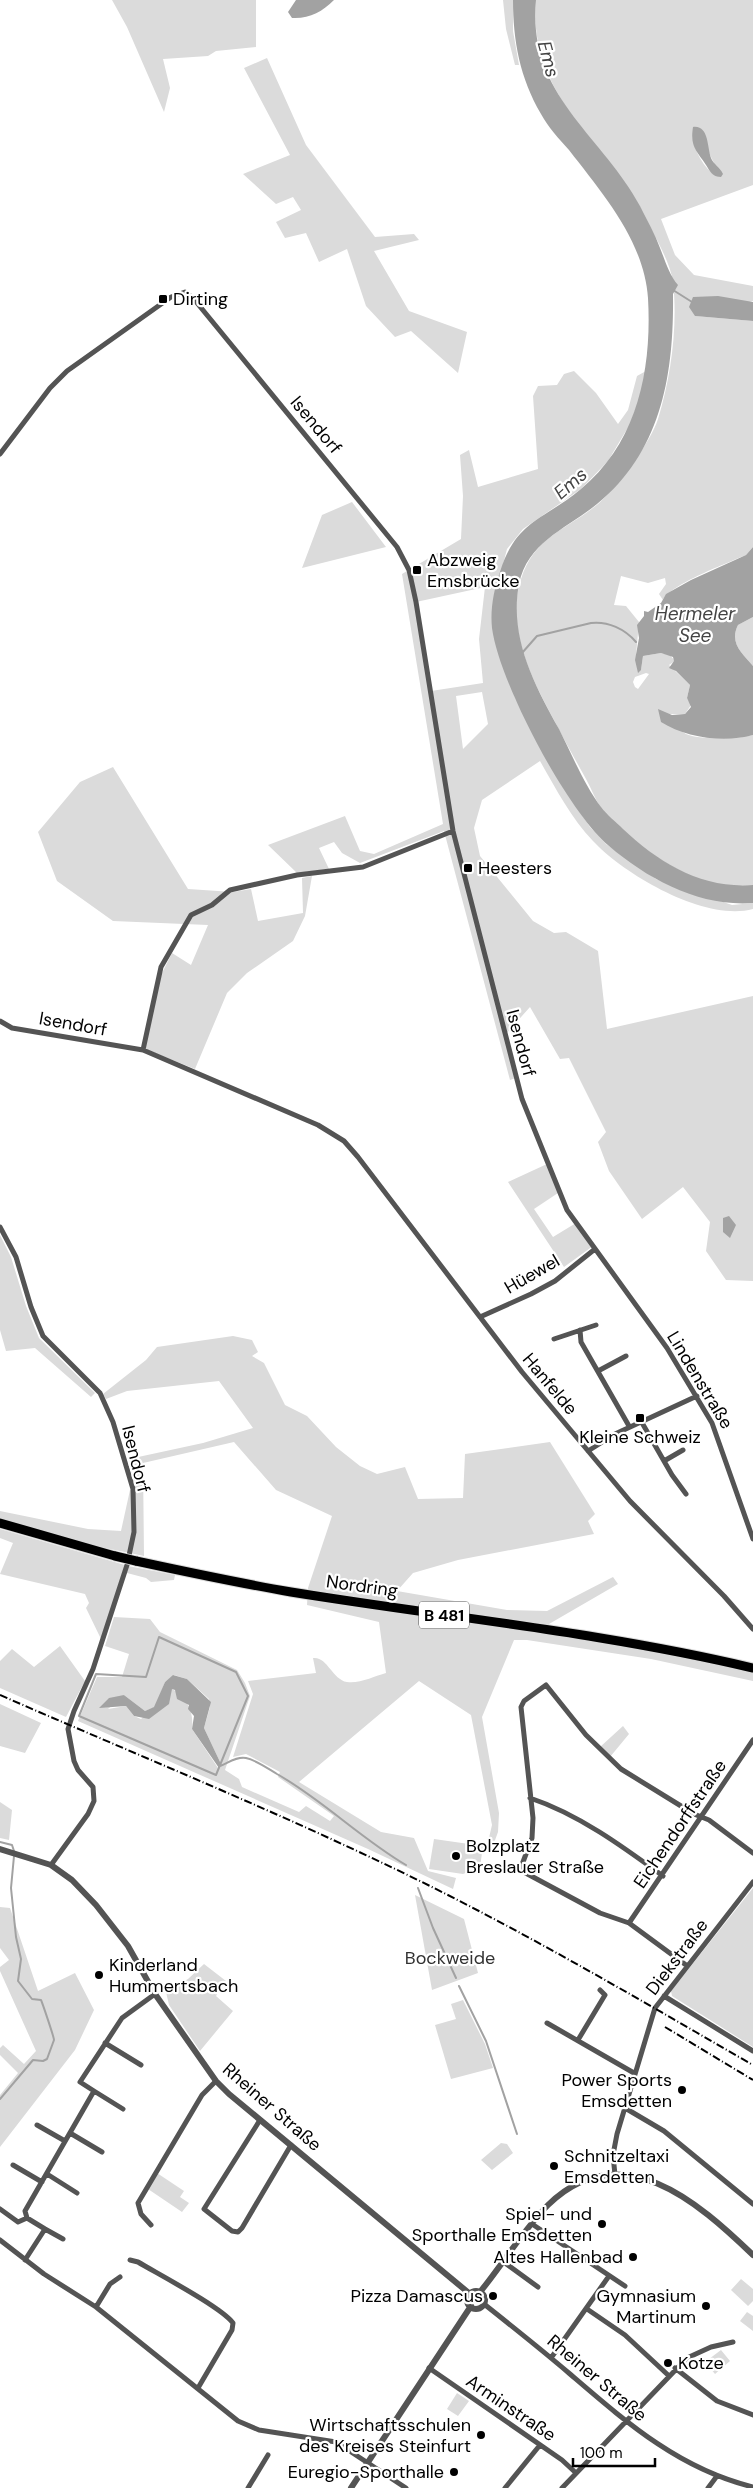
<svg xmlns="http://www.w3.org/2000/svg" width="753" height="2488" font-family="'DM Sans',sans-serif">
<rect width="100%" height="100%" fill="#fff"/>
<!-- green -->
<path fill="#dbdbdb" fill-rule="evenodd" d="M112,0H256V47L216,51L208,56L163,59L170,88L164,112L127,27Z
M503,0H513V31L519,65H515L506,29Z
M536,0H753V185L661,219L675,255L694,275L753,286V301L695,316L753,321V547L746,555C730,562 669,585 663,600L659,594L666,584L665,578L648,583L621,576L614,605L626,606L639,622L636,655L638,670H641L643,656L661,653L670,655L675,661L669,665L690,685L687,698L691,705L685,714H666C671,719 679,730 686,734C699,740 739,739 753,735V885C744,885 734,887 725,886C684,881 626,840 601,808C595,799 591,788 586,779C575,759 564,740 554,720C532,679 505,627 521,579C535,536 565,531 598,504C616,488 651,442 658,419C671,377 678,326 673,282C671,267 662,250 655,236C649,225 644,212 637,202C594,137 528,86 536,0ZM693,142L709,153L721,177C709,177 696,153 693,142ZM646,673L649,674L638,689L635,687L633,682L635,677Z
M267,58L306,145L375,237L414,234L419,240L374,251L409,311L467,332L458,373L411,331L395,337L366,306L347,249L319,262L306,233L285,238L276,222L301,210L293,197L276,204L243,174L290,155L244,68Z
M574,371L596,393L618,424L628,410L637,376L646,371L640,397L630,424L608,461L581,489L523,529L507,549L493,602L515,698L563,787L590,827L606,844L656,879L732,905L753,903V909C705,922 625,875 593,841C571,818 556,789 540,761L482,800L474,828L480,856L533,921L554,933L566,932L598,951L607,1029L753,996V1281L726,1280L706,1251L710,1222L683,1187L642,1219L609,1171L598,1142L606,1132L569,1058L560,1059L530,1007L505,1035L516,1078L510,1080L444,831L360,863L342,853L334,842L319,848L329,869L297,873L268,845L345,816L360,851L374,854L443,824L402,574L461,539L463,496L460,455L469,450L478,487L538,469L533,396L538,386L557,385L564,374ZM485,587L479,639L483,683L431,691L416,602ZM482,692L488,724L463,749L456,696Z
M352,502L386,547L302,568L322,515Z
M753,617V666C742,653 729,643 738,625Z
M113,767L188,889L233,892L251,889L258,921L303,913L302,878L312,876L305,916L293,941L247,973L227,993L195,1069L145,1049L161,975L172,953L191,965L208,925L113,921L57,881L38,832L80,782Z
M547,1164L558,1193L534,1209L553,1237L576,1223L593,1246L564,1267L508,1182Z
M0,1235L11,1257L26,1306L39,1338L95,1393L91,1397L35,1348L6,1351L0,1330Z
M233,1336L252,1340L258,1352L252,1356L264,1363L285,1405L307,1416L336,1447L360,1466L377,1474L405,1467L418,1499L463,1498L465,1454L550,1442L595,1514L588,1521L594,1534L458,1560L413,1573L397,1591L507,1610L547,1611L613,1577L618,1584L549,1624L547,1633L704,1661L753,1673V1681L651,1659L527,1640H514L482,1717L499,1813L498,1832L494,1843L488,1842L492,1825L471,1715L419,1681L299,1782L381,1832L414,1838L428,1871L456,1878L453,1889L368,1849L78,1721L97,1677H122L129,1654L105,1646L114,1617L150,1619L160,1632L237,1670L245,1683L250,1696L225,1770L239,1779L242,1787L299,1812L306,1806L330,1821L334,1816L278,1777L280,1772L246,1754L233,1757L253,1694L248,1681L316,1673L313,1658C327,1656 332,1679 347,1682C359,1684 375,1676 386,1673L379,1622L307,1605L308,1588L332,1516L276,1490L234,1442L143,1463L144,1556L86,1544L0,1519V1511L88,1529L121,1531L130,1490L135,1488L129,1459L203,1443L253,1428L219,1381L127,1391L106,1399L103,1394L146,1360L157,1347ZM174,1675L187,1679L209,1699L210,1707L204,1728L221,1764L218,1768L192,1729C194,1712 188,1698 171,1688V1694L141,1719L134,1716L126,1706L108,1709L124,1695L145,1711L155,1707L165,1682Z
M0,1529L125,1565L101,1639L86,1608L89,1603L85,1594L0,1574L13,1543L0,1538Z
M128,1566L175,1575L174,1580L151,1582L146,1578L127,1573Z
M60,1646L85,1681L66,1717L0,1688V1661L12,1649L34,1667Z
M0,1704L41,1723L25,1753L0,1746Z
M623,1726L629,1734L610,1757L600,1747Z
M0,1802L12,1810L9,1840L0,1838Z
M434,1839L483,1846L480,1867L463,1874L429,1869Z
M753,1888V2047L672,1996L671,1991Z
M415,1895L464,1919L478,1973L432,1990Z
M0,1907L10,1908L38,1991L75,1973L94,2010L75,2050L0,2147V2095L18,2073L0,2055V2048L3,2045L24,2064L36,2051L0,1971V1967L9,1960L0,1948Z
M204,1964L226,1981L216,1996L233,2011L200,2051L169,2005L166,1992L188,1979Z
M463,2000L485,2044L493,2068L451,2079L435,2025L456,2019L451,2004Z
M501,2143L507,2144L513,2153L492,2170L481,2160Z
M157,2173L184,2191L180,2197L189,2203L182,2212L148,2189Z
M741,2279L753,2289V2301L748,2306L731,2290Z
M747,2312L753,2316V2331L740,2321Z
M721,2350L730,2361L715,2374L705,2362Z
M457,2393L469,2401L458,2416L447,2409Z"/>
<!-- water -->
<path fill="#a2a2a2" d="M296,0H334C322,12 309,19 292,18L288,12Z
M513,0H536C527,95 601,134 640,206C647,220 655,234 660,248C665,260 669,275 678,285L673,294C674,373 662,451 597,504C567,529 528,541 519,584C509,637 534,684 559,729C571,753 585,786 601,807C607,815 616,822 623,829C659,863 702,889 753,885V903C700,907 649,880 609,846C567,811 499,682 492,628C490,609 494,589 500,572C516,520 544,520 581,489C638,442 652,369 648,298C644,241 603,194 569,150C559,139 548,127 541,114C520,78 513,41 513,0Z
M693,127C709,125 707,147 711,158C713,164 720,167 723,174L721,177C712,177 710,171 706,165C696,150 690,147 693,127Z
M718,296L753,302V321L695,316L689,307L693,297Z
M753,547V617L738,625C729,643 742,653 753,666V735C724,743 686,738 661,722L658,709L672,715L685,714L691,707L687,698L690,685L676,671L669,668L674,661L673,657L661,653L643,656L641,670L638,673L635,660L639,638L637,625L644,616V611L648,612L661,603L666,594L691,580L746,555Z
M729,1216L736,1225L730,1238L723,1232V1218Z
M173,1675L187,1679L211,1702L204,1728L221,1764L219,1768L192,1729L194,1716L188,1709L189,1705L177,1699L175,1690L172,1689L169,1704L149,1719L134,1716L126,1706L99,1708L109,1698L124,1695L145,1711L154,1707L165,1682Z"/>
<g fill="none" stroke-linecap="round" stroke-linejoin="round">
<!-- stream -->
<path stroke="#a2a2a2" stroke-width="2" d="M673,290L692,302
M522,653L537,636L591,623C608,621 625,629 636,642
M159,1637L236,1672L248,1696L216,1775L79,1716L96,1674L146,1677Z
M220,1766C228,1763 237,1756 246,1758C256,1760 267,1768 277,1774C323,1800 360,1838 406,1865
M0,1842L12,1845L14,1851
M418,1888L433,1928L456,1978
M459,1986L486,2041L517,2134
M0,2099L33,2060L43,2061L47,2059L54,2040C54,2037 42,2002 41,2000L32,1999L18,1981L21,1959L16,1937L11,1888L14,1856"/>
<defs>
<path id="primary" d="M0,1523L115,1556
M136,1561C187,1572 239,1583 291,1592C445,1617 601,1632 753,1668"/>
</defs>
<!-- primary casing -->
<use href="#primary" stroke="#dbdbdb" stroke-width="11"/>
<!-- minor -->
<path stroke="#545454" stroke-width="5" d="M0,454L50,388L67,371L171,297L185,292L193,298L397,547L409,570L416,602L453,831L522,1099L567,1210L667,1348L712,1423L753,1539
M0,1021L12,1028L143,1050L318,1125L344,1141L358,1157L522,1372L630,1501L724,1596L753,1629
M143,1050L161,967L191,915L212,905L230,890L297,875L363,867L453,831
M0,1227L16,1257L31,1307L43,1336L100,1393L113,1422L133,1489L134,1532L127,1565L93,1669L74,1711L68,1729L74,1761L78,1770L93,1787L94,1801L88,1814L51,1865
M480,1317L531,1294L555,1281L595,1249
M580,1330L581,1342L629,1426
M554,1339L596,1325
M598,1371L626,1356
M641,1421L672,1475L686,1494
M588,1451L615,1434L697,1396
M664,1461L683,1450
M530,1798C578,1814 622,1846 663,1876
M629,1923L753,1740
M686,1965L629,1923L600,1913L520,1870L532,1838L533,1818L521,1707L524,1701L546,1685L586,1735L621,1769L694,1814L709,1820L753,1853
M664,1996L753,2051
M547,2023L634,2073
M578,2040L605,1995L600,1990
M105,2043L141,2065
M94,2091L123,2109
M625,2108L664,2131L753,2204
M260,2120L204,2209L232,2231L238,2232L242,2228L291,2145
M37,2125L65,2141
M70,2133L102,2152
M13,2165L42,2182
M47,2174L77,2193
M615,2175L613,2155L617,2134L655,2008L753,1882
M0,2209L18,2222L27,2218
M532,2224L625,2286
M151,2225L141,2214L138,2203L202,2095L216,2081
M45,2229L63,2239
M0,2240L44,2274L96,2307L238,2421L259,2430L336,2442L406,2488
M25,2260L45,2229L27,2218L25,2211L94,2091L80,2082L122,2018L155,1994
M130,2260L138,2262C158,2274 221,2307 233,2323L232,2330L198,2388
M505,2263L538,2287
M484,2304C513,2327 542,2350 570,2374C626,2422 679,2469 753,2487
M96,2307L110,2284L120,2277
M587,2309L625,2335L668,2375
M551,2358L609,2276
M429,2368L562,2460L576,2473
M675,2368L717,2401L753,2415
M248,2488L268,2455
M505,2488L540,2445
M562,2488L687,2358L711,2347L733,2342
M708,2488L717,2476"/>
<!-- tertiary -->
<path stroke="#545454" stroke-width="6" d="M0,1849L51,1865L72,1880L96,1905L128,1946L155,1994L216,2081L229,2094L470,2294
M467 2300a9 9 0 1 1 18 0a9 9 0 1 1-18 0Z
M480,2292C503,2264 523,2230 548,2205C621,2134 698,2202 753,2255
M351,2488L471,2306"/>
<!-- primary -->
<use href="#primary" stroke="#000" stroke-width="9"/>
<!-- rail -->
<path stroke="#000" stroke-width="2" stroke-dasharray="8 2.5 1 2.5" stroke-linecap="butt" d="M0,1695C144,1758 291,1817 432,1887C542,1942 647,2004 753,2065
M665,2027L753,2080"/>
<defs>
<path id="primary-bridge" d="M115,1556L136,1561"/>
</defs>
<!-- primary-bridge casing -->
<use href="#primary-bridge" stroke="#dbdbdb" stroke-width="11" stroke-linecap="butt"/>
<!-- primary-bridge -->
<use href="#primary-bridge" stroke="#000" stroke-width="9"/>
</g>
<!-- markers -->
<g fill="#000" stroke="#fff" stroke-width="2">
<rect x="158" y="294" width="10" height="10" rx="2.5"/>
<rect x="412" y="565" width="10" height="10" rx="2.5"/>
<rect x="463" y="863" width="10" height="10" rx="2.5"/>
<rect x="635" y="1413" width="10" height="10" rx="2.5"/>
<circle cx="456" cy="1856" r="5"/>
<circle cx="99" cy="1975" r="5"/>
<circle cx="682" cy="2090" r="5"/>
<circle cx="554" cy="2166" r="5"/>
<circle cx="602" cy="2224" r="5"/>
<circle cx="633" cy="2257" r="5"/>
<circle cx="493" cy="2296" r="5"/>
<circle cx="706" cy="2306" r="5"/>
<circle cx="668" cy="2363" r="5"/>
<circle cx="481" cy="2435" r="5"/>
<circle cx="454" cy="2472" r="5"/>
</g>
<g text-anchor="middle" stroke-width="4.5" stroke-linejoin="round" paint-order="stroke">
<!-- shield labels -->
<rect fill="#fff" stroke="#4c4c4c" stroke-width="1" x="419" y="1601.5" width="50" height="27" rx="4"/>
<g font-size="16" font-weight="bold" fill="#000">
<text x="444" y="1621">B 481</text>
</g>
<!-- poi labels -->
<g font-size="18" fill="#000" stroke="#fff" text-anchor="start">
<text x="173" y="305">Dirting</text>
<text x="427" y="566">Abzweig<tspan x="427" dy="21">Emsbrücke</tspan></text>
<text x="478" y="874">Heesters</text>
<text x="640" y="1443" text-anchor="middle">Kleine Schweiz</text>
<text x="466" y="1852">Bolzplatz<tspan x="466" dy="21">Breslauer Straße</tspan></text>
<text x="109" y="1971">Kinderland<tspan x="109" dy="21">Hummertsbach</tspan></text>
<text x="672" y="2086" text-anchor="end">Power Sports<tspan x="672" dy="21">Emsdetten</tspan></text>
<text x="564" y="2162">Schnitzeltaxi<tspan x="564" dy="21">Emsdetten</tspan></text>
<text x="592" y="2220" text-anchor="end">Spiel- und<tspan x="592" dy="21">Sporthalle Emsdetten</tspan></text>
<text x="623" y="2263" text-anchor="end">Altes Hallenbad</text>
<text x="483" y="2302" text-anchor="end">Pizza Damascus</text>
<text x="696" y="2302" text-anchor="end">Gymnasium<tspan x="696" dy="21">Martinum</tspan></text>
<text x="678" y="2369">Kotze</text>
<text x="471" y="2431" text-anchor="end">Wirtschaftsschulen<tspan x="471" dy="21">des Kreises Steinfurt</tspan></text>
<text x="444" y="2478" text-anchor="end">Euregio-Sporthalle</text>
</g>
<!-- street labels -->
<g font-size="18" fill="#000" stroke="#fff">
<text transform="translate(316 425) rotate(50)" y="6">Isendorf</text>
<text transform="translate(73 1024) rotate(10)" y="6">Isendorf</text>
<text transform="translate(521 1043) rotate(75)" y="6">Isendorf</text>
<text transform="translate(532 1274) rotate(-30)" y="6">Hüewel</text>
<text transform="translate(700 1380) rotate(59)" y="6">Lindenstraße</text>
<text transform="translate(550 1384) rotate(50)" y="6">Hanfelde</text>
<text transform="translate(136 1459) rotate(76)" y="6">Isendorf</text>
<text transform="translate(362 1586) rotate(8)" y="6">Nordring</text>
<text transform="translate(680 1824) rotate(-56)" y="6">Eichendorffstraße</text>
<text transform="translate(677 1957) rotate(-53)" y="6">Diekstraße</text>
<text transform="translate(272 2107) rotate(41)" y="6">Rheiner Straße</text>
<text transform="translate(597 2378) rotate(40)" y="6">Rheiner Straße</text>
<text transform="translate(511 2408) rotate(34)" y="6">Arminstraße</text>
</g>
<!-- park labels -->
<g font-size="18" fill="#323232" stroke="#fff">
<text x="450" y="1964">Bockweide</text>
</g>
<!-- water labels -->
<g font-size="19" font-style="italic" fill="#434343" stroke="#fff">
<text transform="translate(549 59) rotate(75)" y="7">Ems</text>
<text transform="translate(570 483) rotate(-41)" y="7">Ems</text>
<text x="695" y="620">Hermeler<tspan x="695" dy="22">See</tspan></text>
</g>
</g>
<!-- scale -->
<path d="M573 2458v8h82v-8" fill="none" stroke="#000000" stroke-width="2.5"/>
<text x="580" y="2458" font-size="15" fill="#000000" stroke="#ffffff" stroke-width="4" paint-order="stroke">100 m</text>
</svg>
